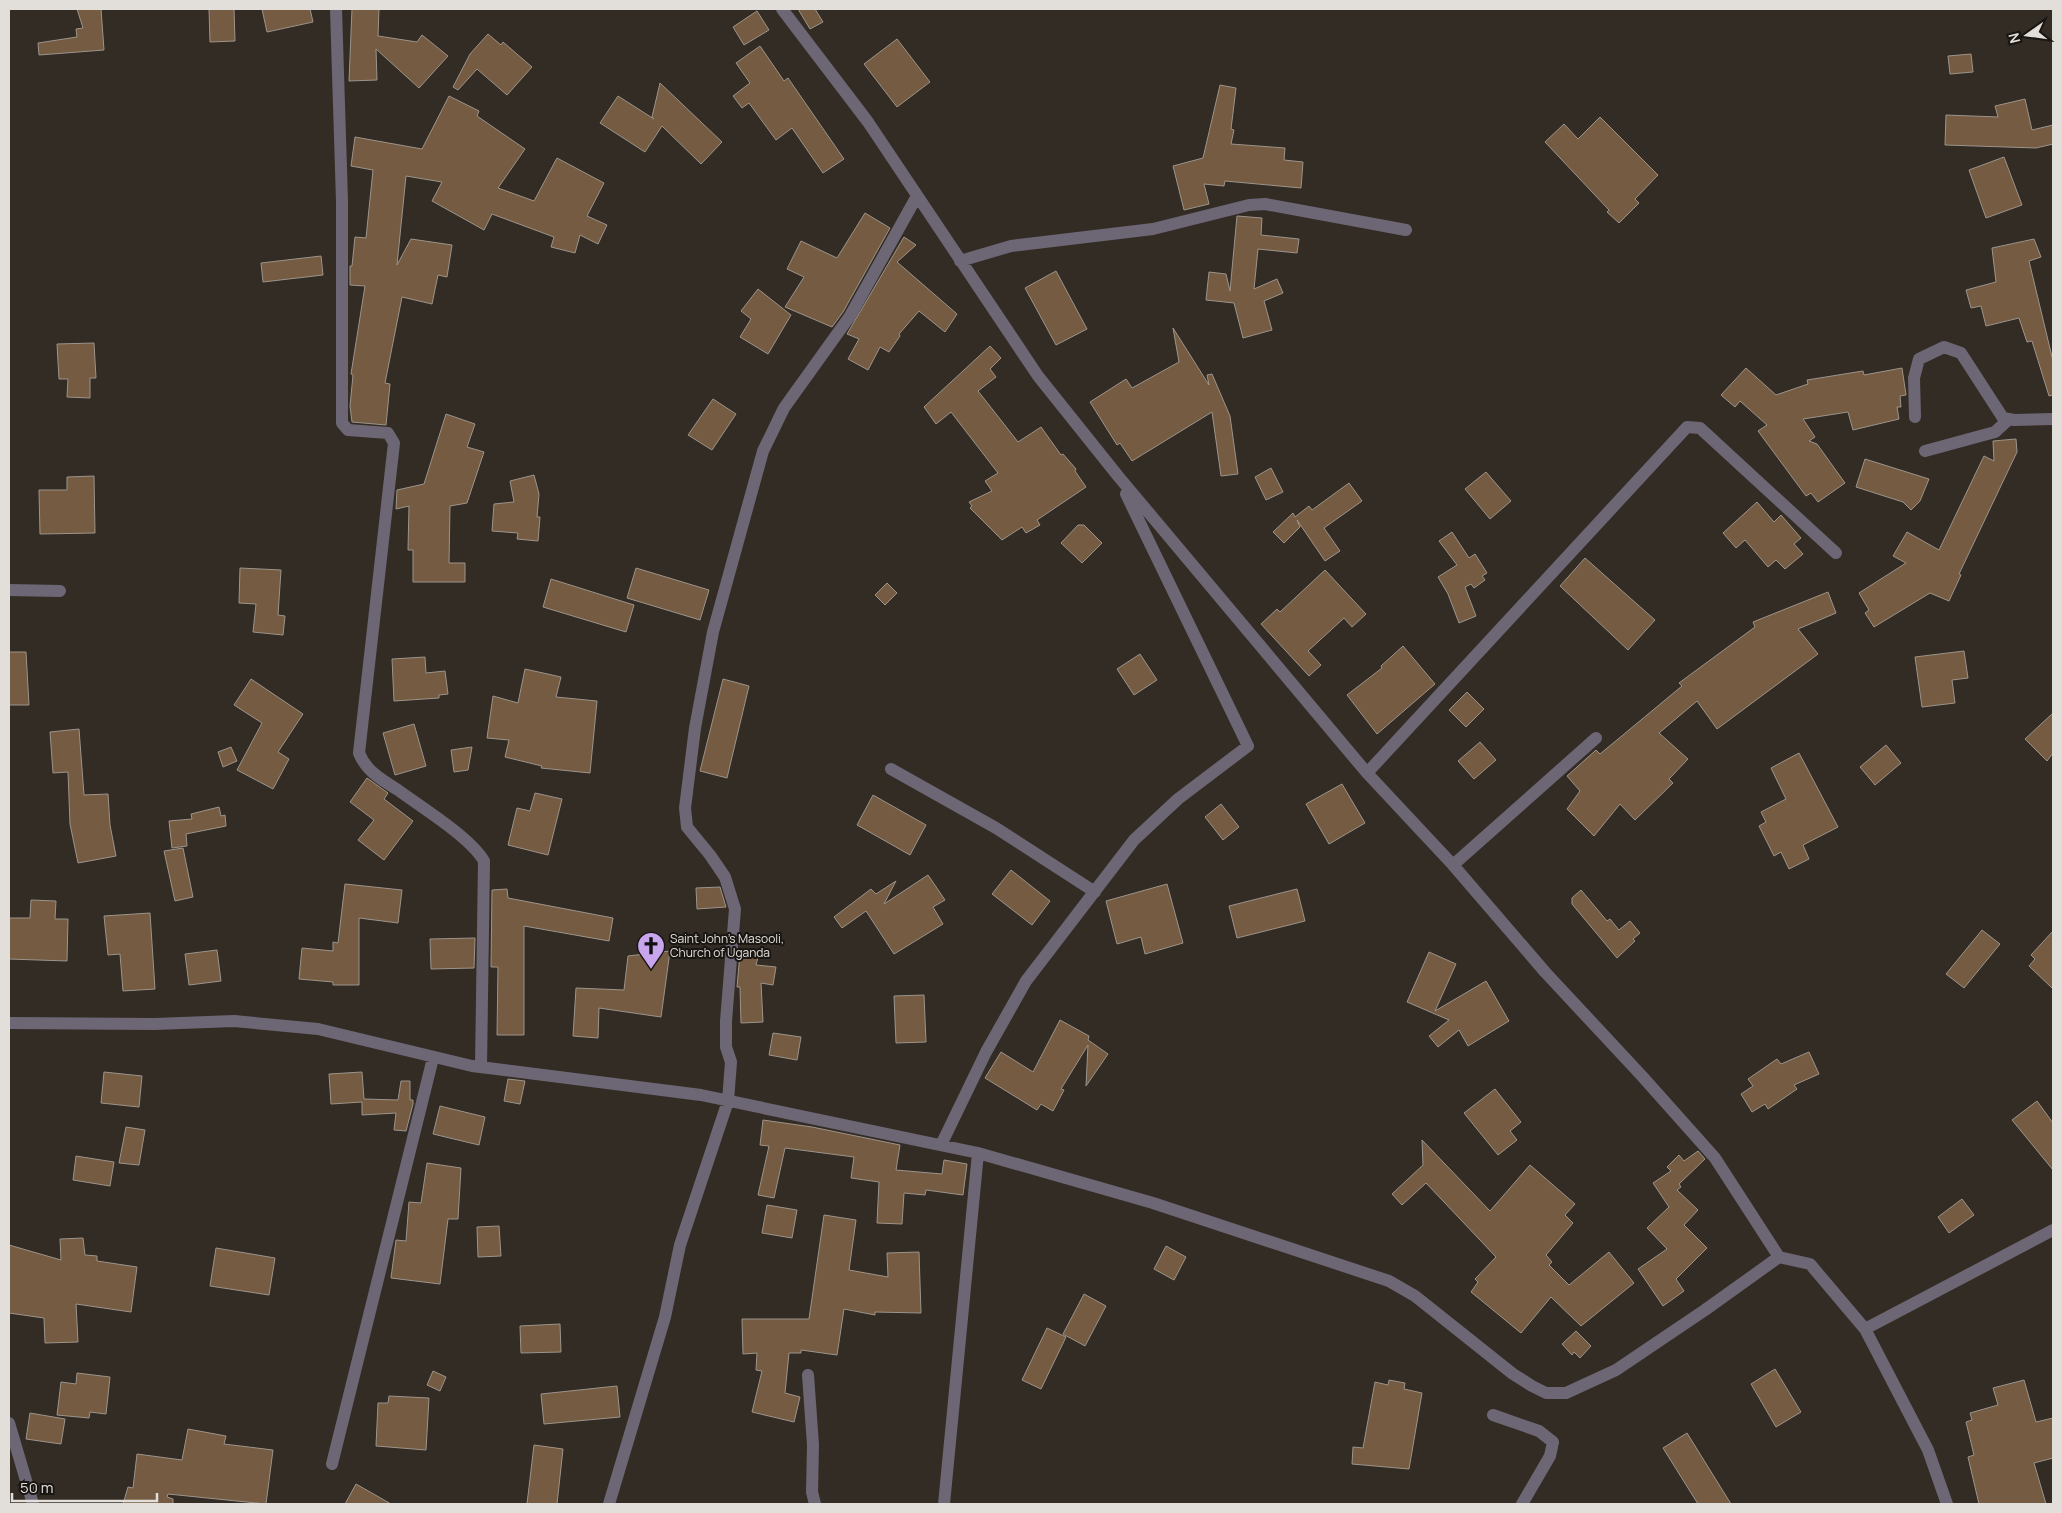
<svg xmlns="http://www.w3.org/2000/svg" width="2062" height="1513" font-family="Manrope,sans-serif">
<rect width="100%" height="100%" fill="#332c25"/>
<!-- building -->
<path fill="#745b41" stroke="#9d948b" d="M77,9H101L104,50L39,55L38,43L77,37L76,29L83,28Z
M209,9H234L235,41L210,42Z
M262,9H310L313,22L267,32Z
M352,9H379L378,36L417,42L422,35L448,56L419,88L376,49L377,80L349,81Z
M798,9H815L823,22L810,29Z
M757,11L769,30L744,45L733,27Z
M488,34L501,45L503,42L532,67L507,95L477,69L458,90L453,87L470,54Z
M897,39L930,82L897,107L864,64Z
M760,46L784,81L788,78L844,159L823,173L792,128L776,140L749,103L742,108L733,96L750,83L736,63Z
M1971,54L1973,72L1950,74L1948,56Z
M660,83L722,142L701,164L662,126L645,152L600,123L618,96L654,119L652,117Z
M1220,85L1236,88L1231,129L1234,130L1231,144L1285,148L1284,160L1303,162L1301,188L1225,181L1224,186L1204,184L1209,204L1184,210L1173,166L1203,158Z
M449,96L479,111L477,116L525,149L498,188L534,201L557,158L604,183L587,216L607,225L598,244L580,235L575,253L551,247L554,237L492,214L484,230L432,201L442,182L406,176L397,265L411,239L452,245L447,277L438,275L432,304L402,297L385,383L390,384L386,425L352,422L350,406L353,375L351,374L365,286L350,285V266H352L355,237L366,238L373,170L351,166L355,137L422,149Z
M2025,99L2032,130L2053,125V144L2036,148L1945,145L1946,115L1998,117L1995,106Z
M1600,117L1658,175L1635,199L1639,203L1619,223L1607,212L1609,210L1545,142L1564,124L1578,139Z
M2004,157L2022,205L1986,218L1969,170Z
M865,213L890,228L843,312L832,327L785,307L804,277L787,269L801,241L837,258Z
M1237,216L1262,218L1261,235L1299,239L1297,253L1258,249L1254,289L1277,279L1283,293L1264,301L1272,330L1243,338L1234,303L1206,300L1209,272L1226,274L1230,291Z
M904,237L916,245L897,262L957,314L945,332L919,311L899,334L900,336L889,352L880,347L868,370L848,359L859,339L847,334Z
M2034,239L2041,257L2029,261L2053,361V395L2049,396L2032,341L2027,342L2019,318L1986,326L1981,306L1971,308L1966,290L1996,282L1992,248Z
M321,256L323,275L263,282L261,263Z
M1056,271L1087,329L1056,345L1025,288Z
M758,289L791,315L768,354L740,337L751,319L741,311Z
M1173,328L1209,385L1207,375L1212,374L1230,416L1238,474L1221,476L1212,412L1132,461L1120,443L1117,445L1090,402L1126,379L1132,388L1179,362Z
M94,343L96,378H90V398L67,397L68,379H59L57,344Z
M990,346L1001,358L990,369L996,377L978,391L1018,442L1041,427L1061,455L1063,454L1076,469L1075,471L1086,487L1037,520L1040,525L1026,533L1022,527L1002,540L970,508L972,506L969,502L992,491L985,481L998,473L951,412L936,424L924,407Z
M1746,368L1776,395L1808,384L1807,380L1863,371L1864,375L1902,368L1906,395L1900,396L1901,407H1897L1899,419L1853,430L1848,412L1803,419L1815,437L1809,441L1817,444L1845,483L1818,502L1811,493L1806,496L1758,431L1767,425L1740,401L1735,407L1721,395Z
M713,399L736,414L712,450L688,435Z
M446,414L475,424L467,447L484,452L467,503L450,506L449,563H465V582H413V550H408L409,506L396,509L397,490L424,484Z
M2016,439L2017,452L1959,574L1961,575L1949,601L1930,593L1874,627L1865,613L1869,610L1859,593L1906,563L1893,556L1907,532L1939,550L1984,456L1994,461L1993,441Z
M1865,459L1929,479L1920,501L1911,510L1903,502L1856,487Z
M1271,468L1283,492L1266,500L1255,477Z
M1486,472L1511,501L1490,519L1465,489Z
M534,475L539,494L537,517H540L538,541L517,539L518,533L492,531L494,504L514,502L510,481Z
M94,476L95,533L40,534L39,490H67V477Z
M1349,483L1362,501L1324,528L1340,551L1325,561L1297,520L1300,527L1284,543L1273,532L1293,513L1295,517L1309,506L1312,510Z
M1757,502L1774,522L1781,515L1801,538L1794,544L1803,554L1785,569L1776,560L1768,567L1745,540L1736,548L1723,533Z
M1078,525H1084L1102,543L1082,563L1061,543Z
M1452,532L1469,558L1475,554L1487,573L1482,576L1485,580L1474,588L1471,584L1465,587L1476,616L1459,623L1448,594L1438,577L1457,565L1439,541Z
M1585,558L1655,620L1628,650L1560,586Z
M240,568L281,570L278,615L285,616L283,635L253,632L256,604L239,603Z
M636,568L709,590L700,620L627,598Z
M1325,570L1366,614L1352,627L1344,618L1308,651L1321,665L1309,676L1261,624L1277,609L1280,612Z
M551,579L634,605L626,632L543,607Z
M887,583L897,593L885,605L875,595Z
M1828,592L1836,613L1798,629L1818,654L1717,729L1697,701L1659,733L1688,759L1669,779L1673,783L1635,820L1620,804L1594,836L1567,809L1580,791L1567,776L1596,750L1600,754L1682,686L1679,683L1755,627L1753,622Z
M1403,646L1435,684L1377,734L1347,695L1382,668L1381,666Z
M1964,651L1968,678L1952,680L1955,703L1922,707L1915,657Z
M9,652H26L29,705H9Z
M1140,654L1157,680L1134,695L1117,669Z
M425,657L426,673L445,671L448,694L439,695V698L394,701L392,659Z
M525,669L561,677L556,697L597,701L590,773L541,768L542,766L505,757L509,740L487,738L493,696L518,703Z
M251,679L303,714L278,752L289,759L273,789L237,770L262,723L234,705Z
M723,679L749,686L727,778L700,771Z
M1467,692L1484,709L1466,727L1449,710Z
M2053,713V753L2047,761L2025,739Z
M414,724L426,766L395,775L383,733Z
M79,729L84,795L108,794L110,825L116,856L78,863L70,824L68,772L53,773L50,732Z
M1480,742L1496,760L1474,779L1458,761Z
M1886,745L1901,763L1875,785L1860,767Z
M231,747L237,761L223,767L218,752Z
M472,747L468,770L454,772L451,750Z
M1799,753L1838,827L1803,845L1809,859L1789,869L1781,852L1774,856L1759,826L1766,822L1761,812L1786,799L1771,768Z
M367,778L388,793L384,799L413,821L384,860L358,840L374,820L350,802Z
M1342,784L1365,823L1329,844L1306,804Z
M535,793L562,799L548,855L508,845L517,808L530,811Z
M873,795L926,825L910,855L857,825Z
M1221,804L1239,827L1223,840L1205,817Z
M219,807L221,816L225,815L226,826L186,834L187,846L172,848L169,821L192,819L191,814Z
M183,848L193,897L175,901L164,851Z
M1011,870L1050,901L1032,925L992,894Z
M928,875L945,900L933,907L943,924L894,954L866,911L842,928L834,917L871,889L876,894L896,881L884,904Z
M345,884L402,890L398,923L359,918V985H333V982L299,979L302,948L333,951V942L338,943Z
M1167,884L1183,943L1145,954L1141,937L1117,944L1106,901Z
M720,887L726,907L697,909L696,888Z
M507,889L508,898L613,918L609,941L524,926V1035H497L498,967H491L492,890Z
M1297,889L1305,921L1237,938L1229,906Z
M1581,890L1607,921L1610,919L1619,930L1630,921L1640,933L1633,939L1635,941L1617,958L1572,904V898Z
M31,900L56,901L55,919H68L67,961L9,959V918H30Z
M150,913L155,989L123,991L120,954L108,955L104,916Z
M1982,930L2000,944L1964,988L1946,974Z
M2053,931V989L2029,966L2035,959L2031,955Z
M475,938L474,968L431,969L430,939Z
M217,950L221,981L189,985L185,954Z
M670,951L661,1017L599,1008L598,1038L573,1036L576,988L624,990L628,956Z
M1429,952L1456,964L1435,1011L1486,981L1509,1021L1468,1046L1459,1030L1438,1047L1429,1036L1449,1020L1407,1002Z
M740,953L758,957L756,965L776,967L773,985L761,983L763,1022L741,1023L740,987H737Z
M924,995L926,1042L896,1043L894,996Z
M1060,1020L1089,1036L1088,1040L1108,1054L1086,1086L1088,1045L1061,1089L1064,1090L1053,1111L1041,1104L1037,1110L985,1078L1001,1052L1033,1072Z
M773,1033L801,1037L797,1060L769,1055Z
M1809,1052L1819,1074L1794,1085L1797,1089L1768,1109L1765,1104L1752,1112L1741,1094L1753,1086L1748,1079L1777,1059L1781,1064Z
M104,1072L142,1076L139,1107L101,1103Z
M362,1072L364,1099L398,1100L401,1081H410V1100H413V1104L406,1131L394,1130L396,1113L362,1115V1102L331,1104L329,1074Z
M508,1079L525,1081L520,1104L504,1101Z
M1495,1089L1521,1122L1510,1131L1517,1140L1498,1155L1464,1113Z
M2037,1101L2053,1123V1170L2012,1120Z
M440,1106L485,1117L479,1145L433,1134Z
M763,1120L812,1127L900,1145L896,1170L942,1174L944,1160L967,1164L963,1195L926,1190L925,1195L904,1193L902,1224L877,1223L879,1182L851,1178L854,1157L785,1148L774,1198L758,1195L769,1146L760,1145Z
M126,1127L145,1130L139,1165L119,1163Z
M1422,1140L1490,1211L1530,1165L1575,1204L1565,1215L1573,1223L1546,1255L1552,1262L1549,1265L1569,1285L1609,1252L1634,1283L1581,1326L1551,1297L1521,1333L1471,1292L1478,1282L1475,1279L1496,1257L1426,1183L1402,1205L1392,1194L1423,1165Z
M1698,1151L1705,1159L1679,1184L1681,1187L1677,1190L1698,1210L1684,1225L1707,1248L1676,1279L1684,1291L1663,1306L1638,1269L1667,1249L1647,1228L1669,1207L1653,1183L1671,1171L1667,1167L1679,1155L1684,1161Z
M76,1156L114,1162L110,1186L73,1180Z
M427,1163L461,1168L458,1219H448L440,1284L391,1278L396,1240L406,1241L409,1202L421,1203Z
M1962,1199L1974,1215L1949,1233L1938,1217Z
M767,1205L797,1210L792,1238L762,1233Z
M824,1215L856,1220L849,1270L888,1277L887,1253L919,1252L921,1313L875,1312V1315L844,1309L837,1355L801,1350V1353H789L785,1393L800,1397L794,1422L752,1412L762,1371L756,1370L757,1353L743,1354L742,1319H809Z
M499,1226L501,1256L478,1257L477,1227Z
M83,1238L85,1255L97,1256V1261L137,1267L131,1312L76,1304L78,1342L45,1343L44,1318L9,1313V1245L61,1260L60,1239Z
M1166,1246L1186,1257L1174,1280L1154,1269Z
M216,1248L275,1258L269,1295L210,1286Z
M1084,1294L1106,1306L1085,1346L1063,1334Z
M560,1324L561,1352L521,1353L520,1326Z
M1047,1328L1066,1337L1041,1389L1022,1380Z
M1576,1331L1591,1346L1580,1358L1574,1352L1572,1355L1562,1344Z
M1775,1369L1801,1412L1776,1427L1751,1384Z
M433,1371L446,1377L440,1391L427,1385Z
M77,1373L110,1377L106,1414L90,1412L89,1418L57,1415L61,1382L76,1384Z
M1389,1380L1405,1383L1404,1389L1422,1393L1409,1469L1352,1464L1353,1447L1363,1448L1375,1382L1388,1385Z
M2024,1380L2036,1422L2053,1418V1458L2034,1463L2046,1504H1979L1968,1457L1974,1455L1966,1422L1972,1420L1970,1413L1998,1405L1993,1388Z
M617,1386L620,1417L544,1424L541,1394Z
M389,1396L429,1398L426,1450L376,1446L378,1403H388Z
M30,1413L65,1419L61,1444L26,1439Z
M188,1429L226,1436L224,1444L273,1450L266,1504L168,1494L167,1497L173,1499V1504H123L128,1487L133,1488L137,1454L182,1460Z
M1687,1433L1731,1504H1698L1663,1448Z
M534,1445L563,1449L557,1504H527Z
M356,1484L391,1504H345Z"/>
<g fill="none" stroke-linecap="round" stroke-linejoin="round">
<!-- minor -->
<path stroke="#6d6775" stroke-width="12" d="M336,9L342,201V423L348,430L388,433L394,443L359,753C366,771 382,780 398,790C421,807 470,837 484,861L481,1067
M782,9L868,122L1038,376L1118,476L1367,773L1453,865L1545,972L1641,1075L1715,1158L1779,1257L1810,1264L1865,1329L1928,1450L1947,1504
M960,261L1011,246L1153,229L1249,205L1265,204L1406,230
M1915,417L1914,378L1919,359L1944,347L1961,353L2003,418L2014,420L2053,419
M1925,451L1995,432L2008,420
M9,590L60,591
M891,769L996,828L1095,892
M1367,773L1687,427L1700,428L1836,553
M1453,865L1596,738
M9,1023L155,1024L234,1021L318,1029L472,1066L701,1095L978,1153L1153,1203L1389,1281L1415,1296L1513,1374L1532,1386L1546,1393H1566L1616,1370L1705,1310L1779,1257
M941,1145L986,1052L1026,981L1134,840L1178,799L1248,746L1126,494
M1865,1329L2053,1230
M808,1375L813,1445L812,1492L815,1504
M1493,1415L1539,1431L1553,1442L1550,1456L1522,1504
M9,1423L33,1504
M332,1464L433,1058
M609,1504L665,1317L680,1245L728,1101L731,1062L726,1047V1021L735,909L725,877L710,855L687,827L685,808L695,728L713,632L763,451L784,408L850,316L917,196
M944,1504L978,1153"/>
</g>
<!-- icons -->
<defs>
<symbol id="church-pin" viewBox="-11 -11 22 30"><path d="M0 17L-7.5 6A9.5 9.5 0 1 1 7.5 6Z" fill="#c9a5ee" stroke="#181512"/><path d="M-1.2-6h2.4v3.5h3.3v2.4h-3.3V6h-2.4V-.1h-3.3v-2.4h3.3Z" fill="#111"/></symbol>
</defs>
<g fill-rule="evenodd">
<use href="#church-pin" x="635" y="930" width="32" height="43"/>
</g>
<g text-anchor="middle" stroke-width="4" stroke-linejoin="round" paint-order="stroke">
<!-- poi labels -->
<g font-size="12" fill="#e2ded9" stroke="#181512" text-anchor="start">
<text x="670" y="943">Saint John's Masooli,<tspan x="670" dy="14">Church of Uganda</tspan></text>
</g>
</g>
<!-- border -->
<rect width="2062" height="1513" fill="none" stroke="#e2ded9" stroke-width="20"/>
<!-- north arrow -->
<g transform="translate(2027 35) rotate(256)" stroke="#181512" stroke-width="4" paint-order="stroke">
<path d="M0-4L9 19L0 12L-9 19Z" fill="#e2ded9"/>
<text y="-8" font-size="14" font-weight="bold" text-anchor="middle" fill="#e2ded9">N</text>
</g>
<!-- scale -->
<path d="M12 1493v8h145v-8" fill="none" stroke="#e2ded9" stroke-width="2.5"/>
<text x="20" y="1493" font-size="15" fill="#e2ded9" stroke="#181512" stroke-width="4" paint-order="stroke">50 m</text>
</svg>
